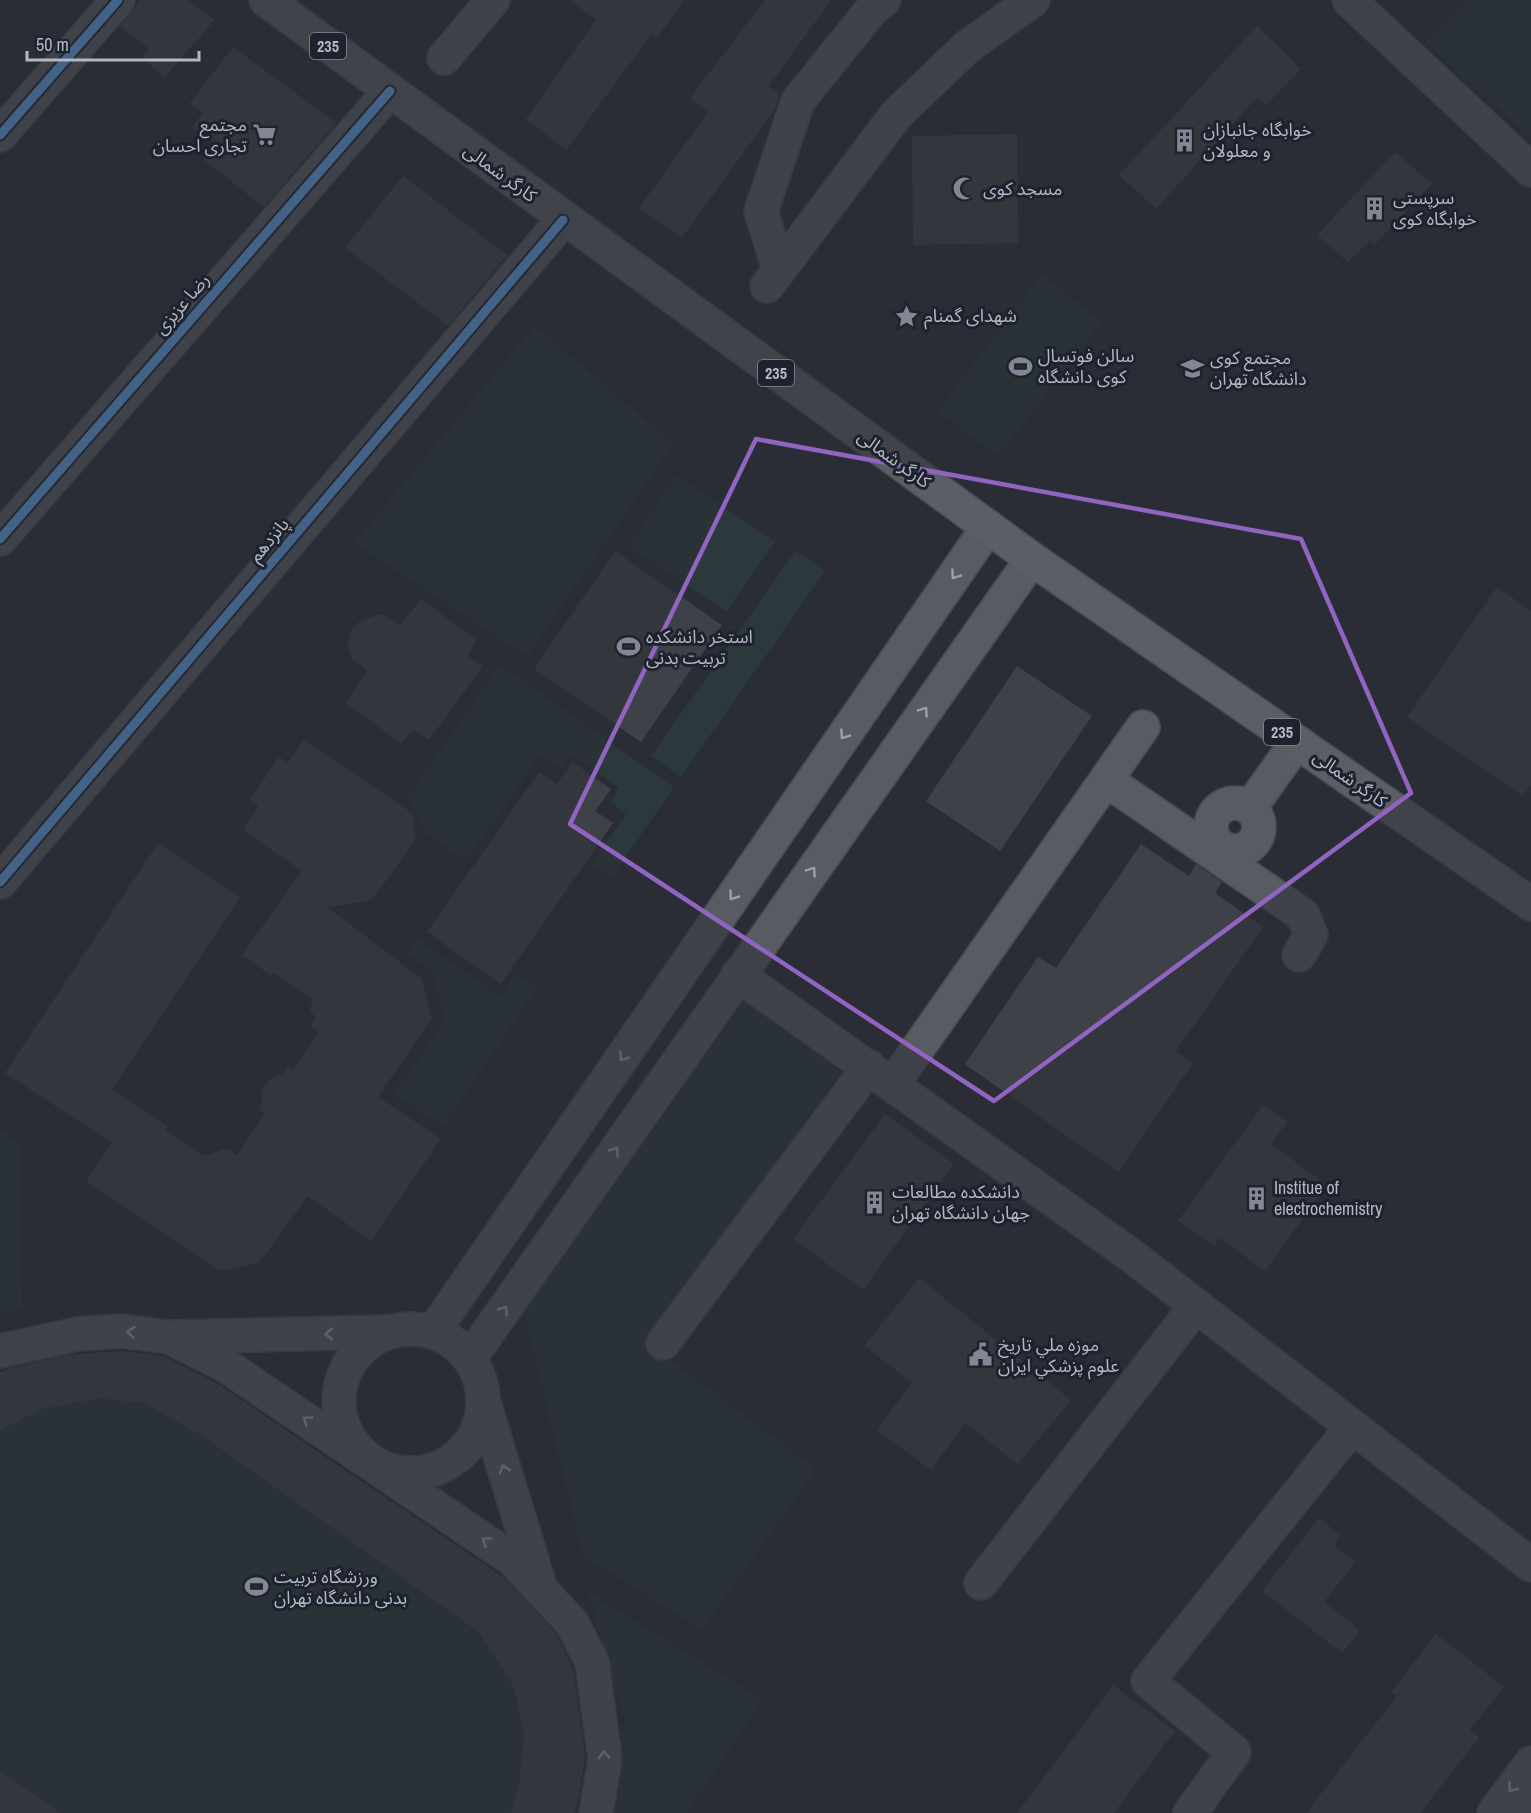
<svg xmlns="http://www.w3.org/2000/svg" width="1531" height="1813" font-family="'Archivo Narrow','Noto Sans Arabic',sans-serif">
<rect width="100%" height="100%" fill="#2a2d35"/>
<!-- green -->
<path fill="#2b393d" d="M1467,0H1531V137L1425,43Z
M1042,275L1102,322L998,456L938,411Z
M535,326L673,444L527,656L354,543Z
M677,475L775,542L726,612L629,546Z
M796,550L825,571L681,777L651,756Z
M500,665L674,787L611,878L591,864L626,814L610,802L619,788L572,754L561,768L541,754L466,861L426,833L407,799Z
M417,939L502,997L517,974L537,988L443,1126L395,1094L445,1020L432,971L407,954Z
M744,1002L841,1072L645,1341L816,1469L702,1630L583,1555L524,1312Z
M0,1130L20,1144L22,1308L0,1315Z
M120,1351L163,1356L215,1382L500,1575C519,1593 542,1612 556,1635C586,1682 591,1761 575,1813H0V1373C37,1356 80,1353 120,1351Z
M588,1592L763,1700L686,1813H612L624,1721Z"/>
<!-- building -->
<path fill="#3f4148" d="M140,0H188L215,20L165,77L142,58L149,49L120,26Z
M570,0H684L657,38L651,35L566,150L526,119L596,20Z
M765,0H831L769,86L780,95L775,109L682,238L639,208L708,112L690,98Z
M1257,26L1301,69L1266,105L1257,97L1156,209L1119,175Z
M233,47L336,123L264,207L203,159L215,144L192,127L203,113L190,103Z
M1017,134L1018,243L913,245L912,136Z
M1395,152L1432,184L1374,245L1371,240L1348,262L1317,235Z
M403,176L507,255L448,326L345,248Z
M615,551L722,625L641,742L534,669Z
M1497,587L1531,611V784L1523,796L1407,717Z
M421,599L477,640L467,655L483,666L429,740L414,729L401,743L346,703L367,670L352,659L347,644L351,631L361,620L382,614L400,626Z
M1017,666L1092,716L1000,851L926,801Z
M304,740L412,813L416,839L372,900L327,907L421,978L432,1018L378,1097L441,1139L371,1241L308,1196L259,1263L220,1271L86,1181L112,1143L5,1073L158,843L240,897L112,1089L167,1126L165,1130L203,1156L228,1148L237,1155L265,1114L259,1109L262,1103V1089L275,1075H283L288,1067L293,1071L319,1032L311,1026L315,1017L310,1009L313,1000L274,973L272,976L242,955L302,871L243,830L258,806L250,800L279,757L288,763Z
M572,762L611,789L595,811L613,823L501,984L427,932L539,772L557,784Z
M1141,844L1189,876L1196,864L1222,882L1215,893L1263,927L1176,1051L1193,1063L1118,1172L965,1064L1038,957L1056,968Z
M1263,1105L1287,1122L1271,1144L1327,1185L1265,1271L1220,1238L1214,1246L1178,1221Z
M885,1114L954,1164L863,1290L793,1239Z
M919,1278L1071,1400L1018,1464L965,1423L931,1470L877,1430L912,1382L864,1346Z
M120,1351L163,1356L215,1382L500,1575L512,1586L556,1634L573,1669L585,1759L575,1813H511L520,1780L524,1733L514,1687L479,1632L200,1434L143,1403L99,1398L41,1409L0,1430V1373L11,1368L70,1355Z
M1319,1518L1341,1536L1334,1545L1355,1562L1324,1602L1360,1630L1342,1653L1262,1591Z
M1436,1634L1504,1687L1470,1730L1479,1738L1420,1813H1306L1397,1696L1391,1692Z
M1113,1685L1175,1731L1114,1813H1017Z
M0,1771L61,1813H0Z"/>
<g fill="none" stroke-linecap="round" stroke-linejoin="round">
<defs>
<path id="minor" d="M1349,0L1531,170
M444,58L493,0
M0,135L118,0
M779,270L761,211L798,101L873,8L884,0
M767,286L896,115L967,47L1033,0
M0,539L390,91
M1106,780L1303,915L1311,935L1299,955
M1211 827a24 24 0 1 1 48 0a24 24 0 1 1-48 0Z
M1250,808L1297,742
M0,882L563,220
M738,975L1132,1256L1531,1565
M893,1084L1143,727
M339 1401a72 72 0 1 1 144 0a72 72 0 1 1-144 0Z
M433,1332L988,527
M173,1337L387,1332
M663,1343L869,1067
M0,1351L78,1334L121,1331L169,1337L225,1365L512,1559L572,1623L592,1662L605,1759L596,1813
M470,1358L1032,559
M484,1403L539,1583
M981,1583L1196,1306
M1190,1813L1234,1752L1148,1681L1352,1427
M1494,1813L1531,1763
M1526,1813L1531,1807"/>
<path id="major" d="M266,0L1032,559L1531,904"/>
</defs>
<!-- minor casing -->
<use href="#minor" stroke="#48494f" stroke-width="36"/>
<!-- major casing -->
<use href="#major" stroke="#474951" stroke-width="36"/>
<!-- minor -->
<use href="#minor" stroke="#595b62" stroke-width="33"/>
<!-- major -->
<use href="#major" stroke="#5b5e64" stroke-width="33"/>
<defs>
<path id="cycleway" d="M0,135L118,0
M0,539L390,91
M0,882L563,220"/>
</defs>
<!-- cycleway casing -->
<use href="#cycleway" stroke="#1d222e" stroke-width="13"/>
<!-- cycleway -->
<use href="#cycleway" stroke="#60a3ed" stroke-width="9"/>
</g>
<!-- one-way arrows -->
<defs><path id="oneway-chevron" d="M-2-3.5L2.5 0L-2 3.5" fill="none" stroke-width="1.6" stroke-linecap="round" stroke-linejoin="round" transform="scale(1.5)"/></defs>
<g stroke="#9ca1ac">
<use href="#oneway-chevron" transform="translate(955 575) rotate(125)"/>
<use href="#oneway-chevron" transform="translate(924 711) rotate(-55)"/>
<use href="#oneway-chevron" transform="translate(844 735) rotate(125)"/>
<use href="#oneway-chevron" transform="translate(812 871) rotate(-55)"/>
<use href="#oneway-chevron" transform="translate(733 896) rotate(125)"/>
<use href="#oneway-chevron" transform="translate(623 1057) rotate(125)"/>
<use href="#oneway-chevron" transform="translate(615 1151) rotate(-55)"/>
<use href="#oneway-chevron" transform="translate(504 1310) rotate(-55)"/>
<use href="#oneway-chevron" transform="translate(131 1332) rotate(-174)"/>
<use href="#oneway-chevron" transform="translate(329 1334) rotate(179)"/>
<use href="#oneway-chevron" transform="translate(307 1420) rotate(-146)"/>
<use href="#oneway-chevron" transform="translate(504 1469) rotate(-107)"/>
<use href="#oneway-chevron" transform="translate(486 1541) rotate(-146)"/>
<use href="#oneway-chevron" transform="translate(604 1755) rotate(-92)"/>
<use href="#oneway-chevron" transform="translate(1512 1788) rotate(127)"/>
</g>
<!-- marked area -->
<path d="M0 0H1531V1813H0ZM756,439L1301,539L1411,793L994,1101L570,824Z" fill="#2a2d35" fill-opacity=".55" fill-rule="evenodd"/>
<path fill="none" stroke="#9164c1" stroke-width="4.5" stroke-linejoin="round" d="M756,439L1301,539L1411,793L994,1101L570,824Z"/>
<!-- icons -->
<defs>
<symbol id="supermarket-bare" viewBox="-9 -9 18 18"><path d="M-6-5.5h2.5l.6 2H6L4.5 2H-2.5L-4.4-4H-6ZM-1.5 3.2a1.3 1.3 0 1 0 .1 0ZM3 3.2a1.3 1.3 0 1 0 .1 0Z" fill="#838793" stroke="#1d222e" stroke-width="2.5" paint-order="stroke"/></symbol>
<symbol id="building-bare" viewBox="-9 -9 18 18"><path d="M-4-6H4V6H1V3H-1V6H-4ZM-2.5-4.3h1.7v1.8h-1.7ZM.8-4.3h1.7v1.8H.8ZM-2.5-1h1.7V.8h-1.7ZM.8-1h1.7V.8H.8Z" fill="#838793" stroke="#1d222e" stroke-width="2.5" paint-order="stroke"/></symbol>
<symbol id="mosque-bare" viewBox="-9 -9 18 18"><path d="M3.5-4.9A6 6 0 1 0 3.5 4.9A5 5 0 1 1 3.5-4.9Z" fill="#838793" stroke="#1d222e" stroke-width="2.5" paint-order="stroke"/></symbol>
<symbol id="sight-bare" viewBox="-9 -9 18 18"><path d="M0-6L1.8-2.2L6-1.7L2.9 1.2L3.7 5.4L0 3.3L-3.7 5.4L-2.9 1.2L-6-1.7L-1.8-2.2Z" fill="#838793" stroke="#1d222e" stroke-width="2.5" paint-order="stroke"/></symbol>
<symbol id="stadium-bare" viewBox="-9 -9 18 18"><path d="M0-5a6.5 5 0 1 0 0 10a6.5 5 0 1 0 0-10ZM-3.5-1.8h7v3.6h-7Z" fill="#838793" stroke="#1d222e" stroke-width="2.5" paint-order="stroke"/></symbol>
<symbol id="university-bare" viewBox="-9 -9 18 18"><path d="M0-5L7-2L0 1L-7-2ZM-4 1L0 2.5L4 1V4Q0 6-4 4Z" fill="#838793" stroke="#1d222e" stroke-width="2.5" paint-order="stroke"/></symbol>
<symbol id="civic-bare" viewBox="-9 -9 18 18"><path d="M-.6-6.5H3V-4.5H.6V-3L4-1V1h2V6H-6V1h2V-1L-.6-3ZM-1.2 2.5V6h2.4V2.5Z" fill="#838793" stroke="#1d222e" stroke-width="2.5" paint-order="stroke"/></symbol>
</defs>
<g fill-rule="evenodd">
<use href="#supermarket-bare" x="248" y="118" width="33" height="33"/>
<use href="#building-bare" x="1168" y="124" width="33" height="33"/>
<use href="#mosque-bare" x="948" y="172" width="33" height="33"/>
<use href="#building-bare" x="1358" y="192" width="33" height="33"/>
<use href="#sight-bare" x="890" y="300" width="33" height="33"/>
<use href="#stadium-bare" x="1004" y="350" width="33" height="33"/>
<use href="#university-bare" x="1176" y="352" width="33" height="33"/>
<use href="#stadium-bare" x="612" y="630" width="33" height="33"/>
<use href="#building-bare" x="1240" y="1182" width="33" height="33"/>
<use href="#building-bare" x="858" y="1186" width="33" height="33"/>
<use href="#civic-bare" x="964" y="1338" width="33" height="33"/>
<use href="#stadium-bare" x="240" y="1570" width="33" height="33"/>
</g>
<g text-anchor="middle" stroke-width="6" stroke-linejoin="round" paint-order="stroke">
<!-- shield labels -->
<g fill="#1d222e" stroke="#868b98" stroke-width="1.5">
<rect x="310" y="33" width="36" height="26" rx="4.5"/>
<rect x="758" y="360" width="36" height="26" rx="4.5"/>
<rect x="1264" y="719" width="36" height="26" rx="4.5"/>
</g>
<g font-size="16" font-weight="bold" fill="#b3b8c5">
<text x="328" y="52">235</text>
<text x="776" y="379">235</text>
<text x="1282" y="738">235</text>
</g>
<!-- poi labels -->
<g font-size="18" fill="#b3b8c5" stroke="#1d222e" text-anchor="start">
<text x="247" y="131" text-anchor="end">مجتمع<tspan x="247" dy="21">تجاری احسان</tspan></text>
<text x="1203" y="136">خوابگاه جانبازان<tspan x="1203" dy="21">و معلولان</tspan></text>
<text x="983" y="195">مسجد کوی</text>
<text x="1393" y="204">سرپستی<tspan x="1393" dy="21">خوابگاه کوی</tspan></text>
<text x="924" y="322">شهدای گمنام</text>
<text x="1038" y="362">سالن فوتسال<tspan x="1038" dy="21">کوی دانشگاه</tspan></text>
<text x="1210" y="364">مجتمع کوی<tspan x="1210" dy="21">دانشگاه تهران</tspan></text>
<text x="646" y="643">استخر دانشکده<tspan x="646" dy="21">تربیت بدنی</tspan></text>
<text x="1274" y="1194">Institue of<tspan x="1274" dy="21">electrochemistry</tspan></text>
<text x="892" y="1198">دانشکده مطالعات<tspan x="892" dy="21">جهان دانشگاه تهران</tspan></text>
<text x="998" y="1351">موزه ملي تاريخ<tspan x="998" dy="21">علوم پزشكي ايران</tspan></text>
<text x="274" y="1583">ورزشگاه تربیت<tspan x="274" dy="21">بدنی دانشگاه تهران</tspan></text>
</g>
<!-- street labels -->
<g font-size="18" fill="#b3b8c5" stroke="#1d222e">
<text transform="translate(500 173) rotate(36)" y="6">کارگر شمالی</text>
<text transform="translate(182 304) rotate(-49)" y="6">رضا عزیزی</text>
<text transform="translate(894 459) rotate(36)" y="6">کارگر شمالی</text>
<text transform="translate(269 540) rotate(-50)" y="6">پانزدهم</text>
<text transform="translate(1350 779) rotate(35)" y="6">کارگر شمالی</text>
</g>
</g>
<!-- scale -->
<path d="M27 51v9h172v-9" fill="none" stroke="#b3b8c5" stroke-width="3"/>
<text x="36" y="51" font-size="18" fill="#b3b8c5" stroke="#1d222e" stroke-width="4.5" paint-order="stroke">50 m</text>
</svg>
